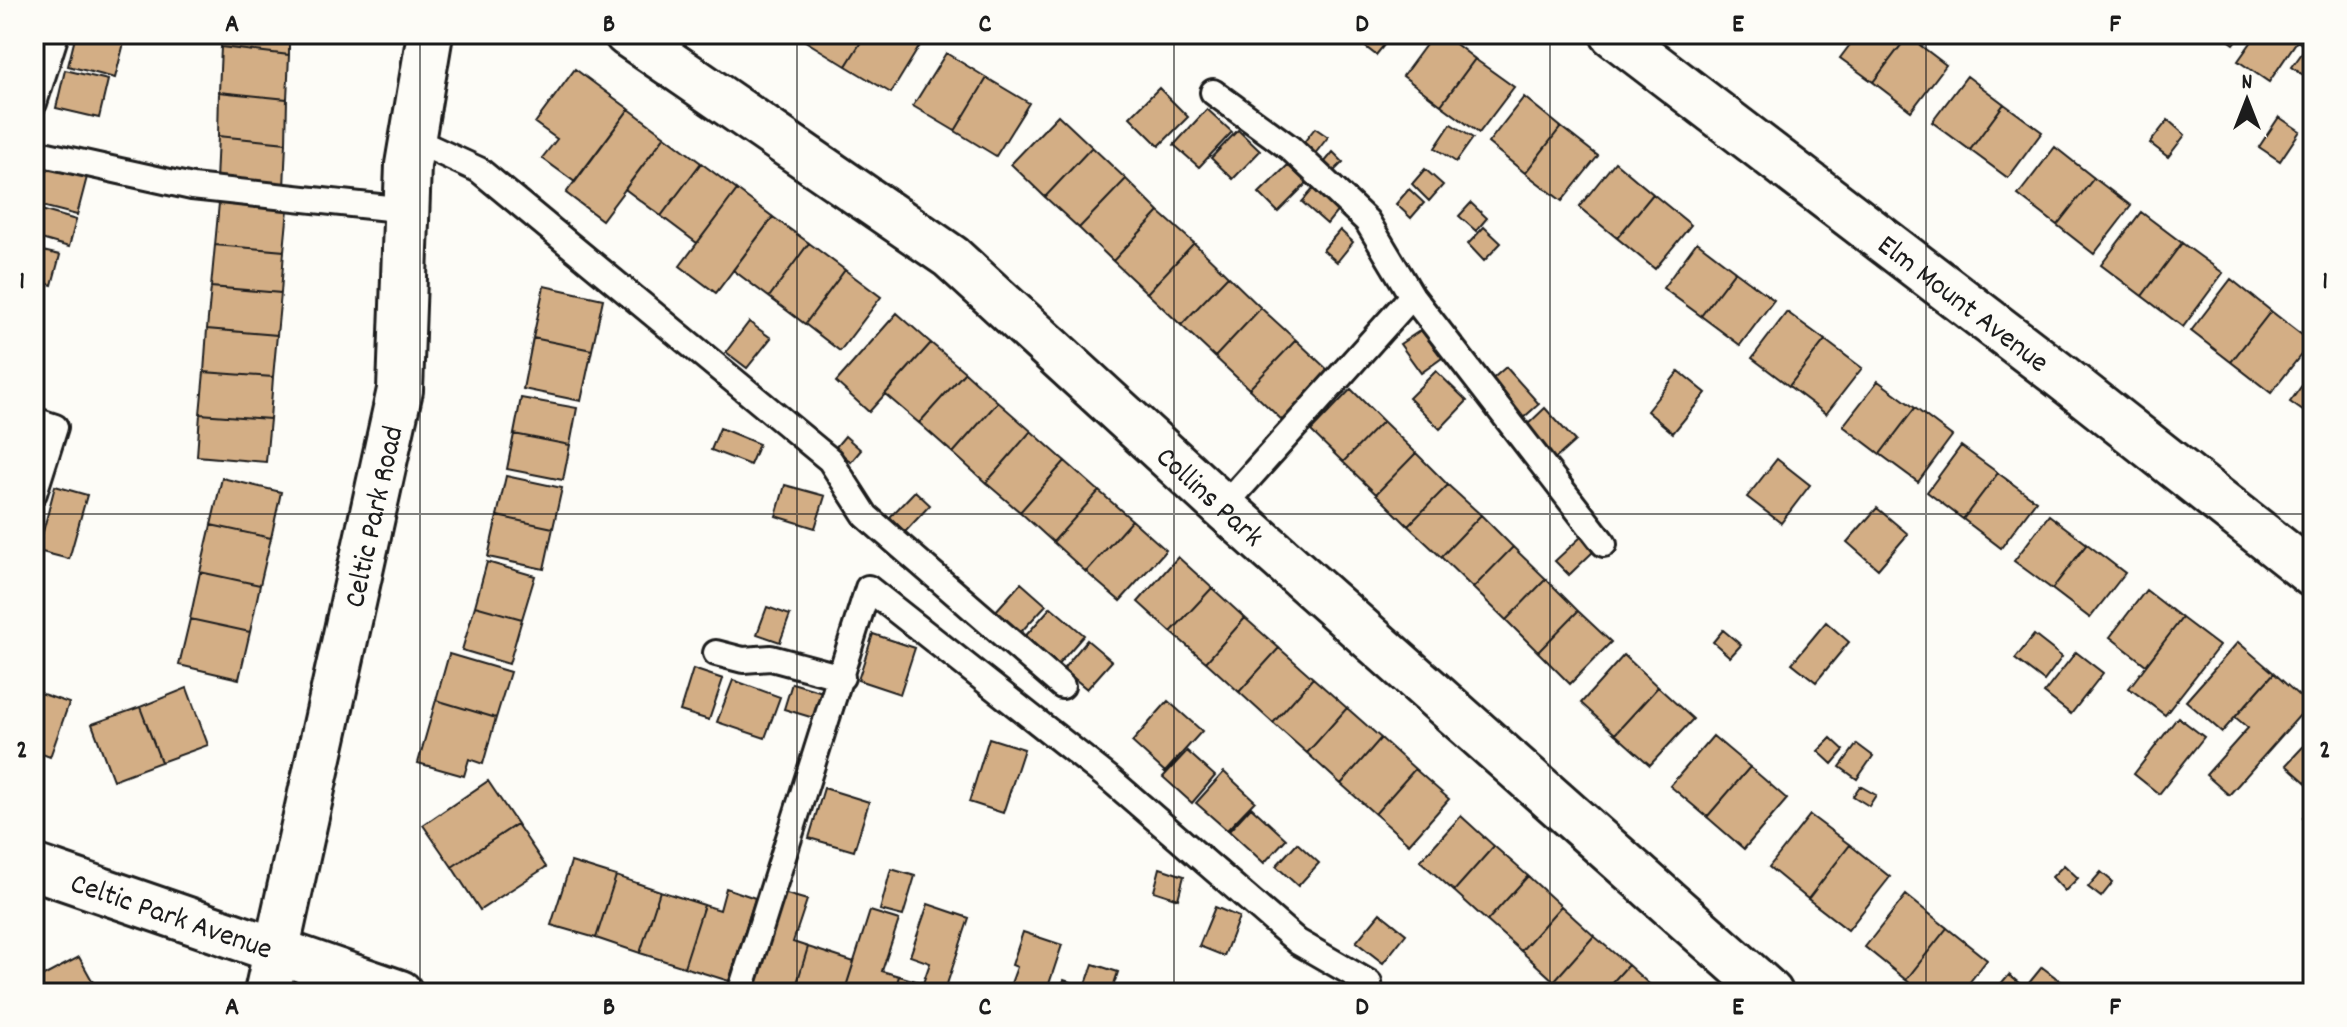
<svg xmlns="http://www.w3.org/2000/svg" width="2347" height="1027" font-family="Dekko,sans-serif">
<rect width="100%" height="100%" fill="#fdfcf7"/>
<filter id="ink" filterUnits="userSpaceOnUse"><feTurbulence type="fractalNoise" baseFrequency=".0125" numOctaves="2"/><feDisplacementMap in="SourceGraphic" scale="16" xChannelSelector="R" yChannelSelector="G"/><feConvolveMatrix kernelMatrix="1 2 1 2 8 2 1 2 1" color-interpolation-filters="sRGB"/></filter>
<g filter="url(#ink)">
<!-- building -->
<path fill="#d3ae85" stroke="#1c1c1c" stroke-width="2" d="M76,34H103L125,39L115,78L68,66Z
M221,34H289V55L221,47Z
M805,34H866L846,66L802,39Z
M866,34H927L891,93L846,66Z
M1349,34H1393L1376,55Z
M1434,34H1443L1475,59L1441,105L1403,76Z
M1858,34H1905L1908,36L1873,82L1840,58Z
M2220,34H2242L2234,44Z
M2257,34H2313V38L2306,47L2297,41L2269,82L2238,61Z
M1908,36L1946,65L1911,111L1873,82Z
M2313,38V82L2292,67Z
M221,47L289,55L287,99L219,92Z
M946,53L987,78L955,131L913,106Z
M1475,59L1514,87L1479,133L1441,105Z
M575,69L629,109L575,182L542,158L557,139L535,123Z
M65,70L108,80L99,118L56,108Z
M1967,76L2004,104L1970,150L1932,122Z
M987,78L1029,103L996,156L955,131Z
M1159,88L1188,117L1159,146L1130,117Z
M219,92L287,99L286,143L218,136Z
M1524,97L1561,127L1525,173L1488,143Z
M2004,104L2042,132L2008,178L1970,150Z
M629,109L665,136L602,220L566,193Z
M1207,109L1232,132L1199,167L1174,145Z
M1058,115L1092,147L1045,197L1011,164Z
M2279,117L2300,131L2280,161L2259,147Z
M2168,120L2185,135L2168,157L2150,143Z
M1451,124L1473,138L1456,162L1435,148Z
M1561,127L1598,156L1562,201L1525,173Z
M1315,128L1328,137L1314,155L1301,146Z
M1238,130L1260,151L1233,179L1211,158Z
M218,136L286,143L284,188L216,181Z
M665,136L701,163L661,216L625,189Z
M1092,147L1126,179L1079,228L1045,197Z
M2055,147L2094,178L2057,225L2018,195Z
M1333,152L1343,162L1333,172L1324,163Z
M1615,162L1653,194L1617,238L1579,207Z
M701,163L737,190L697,243L661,216Z
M1288,165L1307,183L1278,212L1259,193Z
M46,166L87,177L77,215L34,204V169Z
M1425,169L1443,185L1429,201L1412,184Z
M2094,178L2131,206L2094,254L2057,225Z
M1126,179L1159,212L1113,261L1079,228Z
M1315,187L1340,208L1327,224L1302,202Z
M1409,189L1424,203L1411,218L1396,204Z
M737,190L773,217L716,293L680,266Z
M1653,194L1691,225L1655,269L1617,238Z
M219,203L288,209L284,251L215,245Z
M1471,203L1487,218L1476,231L1459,216Z
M34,208L76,220L69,247L34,237Z
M1159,212L1194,243L1147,293L1113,261Z
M2141,212L2182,243L2142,296L2101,265Z
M773,217L809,243L769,297L733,270Z
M1484,227L1501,243L1484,261L1468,244Z
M1340,230L1353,242L1337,262L1323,250Z
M1697,242L1735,271L1701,316L1663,288Z
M809,243L845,270L805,324L769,297Z
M1194,243L1228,276L1181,325L1147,293Z
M2182,243L2223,273L2183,327L2142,296Z
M215,245L284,251L281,293L211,287Z
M34,249L60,255L52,285L34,280Z
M845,270L881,297L840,351L805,324Z
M1735,271L1774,300L1740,345L1701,316Z
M1228,276L1261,308L1215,357L1181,325Z
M2231,279L2271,311L2231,362L2191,331Z
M544,286L603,299L592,350L533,338Z
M211,287L281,293L277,335L207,329Z
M1261,308L1296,340L1249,389L1215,357Z
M2271,311L2311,342L2271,393L2231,362Z
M1787,312L1825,340L1789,386L1752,358Z
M897,313L931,343L869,412L836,382Z
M749,322L771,338L747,368L726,352Z
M207,329L277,335L273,377L204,372Z
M1421,330L1442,358L1421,373L1400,344Z
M533,338L592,350L581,401L523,389Z
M1296,340L1330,372L1283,421L1249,389Z
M1825,340L1862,368L1826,414L1789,386Z
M931,343L965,372L919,423L885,394Z
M1506,367L1539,404L1522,419L1489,382Z
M2313,370V418L2290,402Z
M1436,371L1467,401L1440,429L1409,398Z
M1679,371L1706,393L1673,433L1647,411Z
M204,372L273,377L270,419L200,414Z
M965,372L998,402L953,453L919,423Z
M1878,381L1915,408L1880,454L1843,426Z
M1351,389L1383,421L1343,462L1311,431Z
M521,398L577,408L570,445L514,434Z
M998,402L1031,431L986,483L953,453Z
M1545,408L1575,441L1555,459L1525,427Z
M1915,408L1952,436L1918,482L1880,454Z
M200,414L270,419L266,462L197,456Z
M1383,421L1416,453L1376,494L1343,462Z
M720,428L759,444L750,465L711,450Z
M1031,431L1065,461L1020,512L986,483Z
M514,434L570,445L563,480L507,469Z
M845,436L861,450L851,462L835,448Z
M1961,446L1998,473L1963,519L1927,492Z
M1416,453L1448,485L1408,526L1376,494Z
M1777,459L1810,485L1781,523L1747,497Z
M1065,461L1099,491L1053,542L1020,512Z
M1998,473L2036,501L2001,548L1963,519Z
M506,476L562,488L553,528L497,516Z
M222,478L281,492L271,538L211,525Z
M785,485L825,496L815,528L776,516Z
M1448,485L1481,515L1441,557L1408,526Z
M55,486L87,495L69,559L38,551Z
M915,491L930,505L905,532L890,517Z
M1099,491L1132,520L1086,572L1053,542Z
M1877,508L1908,534L1878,569L1847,542Z
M1481,515L1513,547L1473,588L1441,557Z
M2049,515L2087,544L2052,589L2014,561Z
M497,516L553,528L544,569L488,557Z
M1132,520L1166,550L1120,601L1086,572Z
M211,525L271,538L260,585L200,572Z
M1582,536L1595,550L1569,575L1555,561Z
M2087,544L2125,573L2090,618L2052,589Z
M1513,547L1546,579L1506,620L1473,588Z
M1178,557L1212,588L1171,632L1138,602Z
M487,562L535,576L522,619L475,606Z
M200,572L260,585L250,632L190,619Z
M1546,579L1578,611L1538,652L1506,620Z
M1021,583L1046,605L1019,634L995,612Z
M1212,588L1245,618L1206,662L1171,632Z
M2146,590L2182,618L2146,665L2110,637Z
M475,606L522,619L509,664L462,650Z
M767,607L790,615L780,642L757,634Z
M1051,607L1084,635L1055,668L1022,640Z
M1578,611L1611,642L1570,684L1538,652Z
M1245,618L1279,648L1239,692L1206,662Z
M2182,618L2219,646L2165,715L2129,688Z
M190,619L250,632L239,679L179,665Z
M1826,622L1849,642L1816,682L1792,663Z
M1723,630L1741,645L1730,657L1713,642Z
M873,634L915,648L900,694L858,680Z
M2034,635L2062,657L2044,681L2015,659Z
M1087,640L1112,661L1087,689L1063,669Z
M2238,642L2274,673L2222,732L2186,701Z
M1279,648L1313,678L1273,723L1239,692Z
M2076,652L2103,673L2071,714L2044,693Z
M449,654L510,672L496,718L436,700Z
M1624,655L1658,687L1615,734L1581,703Z
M693,669L723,679L709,720L680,711Z
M2274,673L2309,705L2229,795L2206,775L2248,728L2235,717Z
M1313,678L1347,708L1307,753L1273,723Z
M733,680L780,697L765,738L717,722Z
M792,683L826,693L817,719L784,709Z
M1658,687L1693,719L1650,765L1615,734Z
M187,688L208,745L161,762L140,707Z
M34,691L69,703L50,757L34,751Z
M436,700L496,718L483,764L469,759L464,776L418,763Z
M1168,701L1202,731L1165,772L1132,742Z
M140,707L161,762L113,780L92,724Z
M1347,708L1381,738L1341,784L1307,753Z
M2178,717L2204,737L2159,794L2134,774Z
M1713,736L1750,767L1707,817L1670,786Z
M2313,736V789L2286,765Z
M989,738L1024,749L1003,813L969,802Z
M1381,738L1415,769L1375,814L1341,784Z
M1831,738L1844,750L1832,764L1818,751Z
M1857,744L1873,756L1857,779L1840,767Z
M1187,751L1215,776L1192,803L1163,777Z
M1750,767L1787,799L1744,849L1707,817Z
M1415,769L1449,799L1409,844L1375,814Z
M1224,772L1255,801L1227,830L1196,803Z
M488,781L517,824L452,867L423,825Z
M1860,786L1876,795L1869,806L1853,796Z
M824,788L869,802L854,851L809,838Z
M1251,807L1286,839L1264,863L1229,831Z
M2313,808V828L2303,818Z
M1810,815L1850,845L1808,899L1769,867Z
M1461,816L1494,846L1454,891L1420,861Z
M517,824L546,867L480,910L452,867Z
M1297,843L1319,863L1298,886L1276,866Z
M1850,845L1890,877L1848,930L1808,899Z
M1494,846L1528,876L1487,921L1454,891Z
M571,862L616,876L596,938L551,925Z
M2064,865L2078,878L2065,891L2052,877Z
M1160,868L1184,876L1178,899L1154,891Z
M891,869L915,876L903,916L880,910Z
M2101,872L2113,882L2101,897L2088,887Z
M616,876L660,891L640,953L596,938Z
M1528,876L1561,906L1521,951L1487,921Z
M726,888L755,898L729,981L684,967L704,905L720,910Z
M660,891L704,905L684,967L640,953Z
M776,891L807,900L793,942L808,947L794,993H752Z
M1906,895L1947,928L1906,980L1865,947Z
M928,904L969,918L944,993H894L899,976L923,983L930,963L910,956Z
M1561,906L1594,936L1554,981L1521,951Z
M1215,907L1239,917L1224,956L1199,946Z
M870,911L899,920L882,971L899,976L894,993H844Z
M1380,913L1406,934L1383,963L1356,942Z
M1947,928L1987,960L1961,993H1923L1906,980Z
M1023,932L1062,945L1046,993H1025L1010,986L1017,967L1012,965Z
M1594,936L1628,965L1603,993H1568L1554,981Z
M808,947L854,962L844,993H794Z
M79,957L99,993H34L36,980Z
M1093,964L1118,972L1111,993H1059L1064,980L1085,987Z
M1628,965L1659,993H1603Z
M2042,967L2063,983L2055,993H1994L2009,975L2025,988Z"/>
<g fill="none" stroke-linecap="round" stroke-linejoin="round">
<defs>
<path id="service" d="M1213,92L1290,148L1367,221L1412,296L1604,544
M34,103L56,34
M412,139L479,170L830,460L866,516L1062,686
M34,152L192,187L407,210
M34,420L55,427L34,493
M1223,507L1412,296
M716,653L743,660L771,658L842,677
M740,993L868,588L1111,780L1298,942L1369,983L1370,993"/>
<g id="minor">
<path id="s1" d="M627,34L951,257L1223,507L1770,993"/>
<path id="s2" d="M1613,34L2062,377L2313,575"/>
<path id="s3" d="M34,867L400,993"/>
<path id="s4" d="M267,993L400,390L408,165L430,34"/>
</g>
</defs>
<!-- service casing -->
<use href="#service" stroke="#1c1c1c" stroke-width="30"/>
<!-- minor casing -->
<use href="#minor" stroke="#1c1c1c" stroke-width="50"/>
<!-- service -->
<use href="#service" stroke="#fdfcf7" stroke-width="24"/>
<!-- minor -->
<use href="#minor" stroke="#fdfcf7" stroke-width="44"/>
</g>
</g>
<!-- grid -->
<path fill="none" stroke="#1c1c1c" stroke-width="2" stroke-opacity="0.55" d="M420,34V993M797,34V993M1174,34V993M1550,34V993M1926,34V993M34,514H2313"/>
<g text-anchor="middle" stroke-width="7" stroke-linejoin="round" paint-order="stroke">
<!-- street labels -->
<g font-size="30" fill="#1c1c1c" stroke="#fdfcf7">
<text dy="10" stroke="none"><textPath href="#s2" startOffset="442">Elm Mount Avenue</textPath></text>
<text dy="10" stroke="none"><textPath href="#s1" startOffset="746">Collins Park</textPath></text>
<text dy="10" stroke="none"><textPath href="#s4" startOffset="488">Celtic Park Road</textPath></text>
<text dy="10" stroke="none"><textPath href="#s3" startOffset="146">Celtic Park Avenue</textPath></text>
</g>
</g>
<!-- margin -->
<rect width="2347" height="1027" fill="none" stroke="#fdfcf7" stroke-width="88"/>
<!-- north arrow -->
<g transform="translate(2247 100)" stroke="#fdfcf7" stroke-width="6" paint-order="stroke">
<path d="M0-6L14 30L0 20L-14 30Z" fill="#1c1c1c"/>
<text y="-12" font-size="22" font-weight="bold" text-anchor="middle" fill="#1c1c1c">N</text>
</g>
<rect x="44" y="44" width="2259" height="939" fill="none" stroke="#1c1c1c" stroke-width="3"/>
<g font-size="26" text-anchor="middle" font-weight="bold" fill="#1c1c1c">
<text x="232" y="31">A</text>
<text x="609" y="31">B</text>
<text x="985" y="31">C</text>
<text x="1362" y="31">D</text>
<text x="1738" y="31">E</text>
<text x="2115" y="31">F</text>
<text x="22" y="288">1</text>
<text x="2325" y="288">1</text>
<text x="22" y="757">2</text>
<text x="2325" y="757">2</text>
<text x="232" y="1014">A</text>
<text x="609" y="1014">B</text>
<text x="985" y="1014">C</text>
<text x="1362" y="1014">D</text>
<text x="1738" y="1014">E</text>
<text x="2115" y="1014">F</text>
</g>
</svg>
